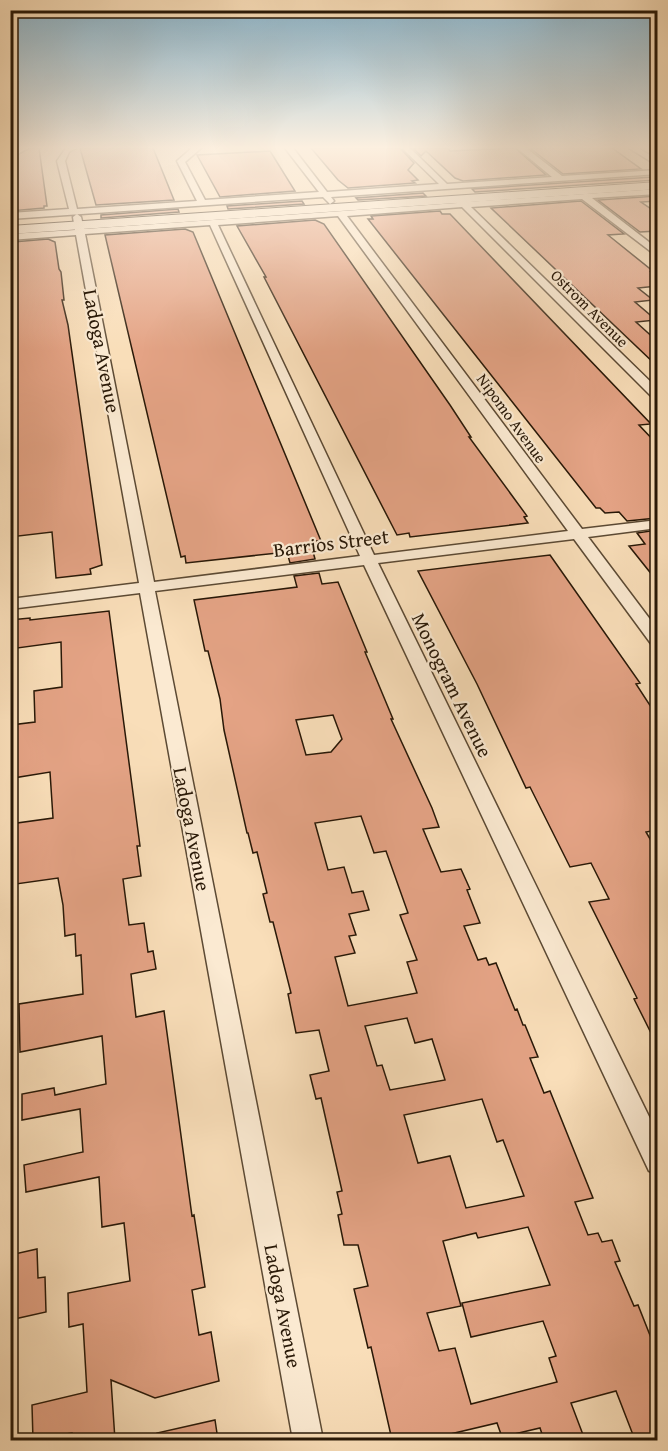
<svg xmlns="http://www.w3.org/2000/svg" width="668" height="1451" font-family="'Gentium Book Plus',serif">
<rect width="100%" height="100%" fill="#f9deb9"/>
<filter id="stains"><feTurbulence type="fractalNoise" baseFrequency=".00333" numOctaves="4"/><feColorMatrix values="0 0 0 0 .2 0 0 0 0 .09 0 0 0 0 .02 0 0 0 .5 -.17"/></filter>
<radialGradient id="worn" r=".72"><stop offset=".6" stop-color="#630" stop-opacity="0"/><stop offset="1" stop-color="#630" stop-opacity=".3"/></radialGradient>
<!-- building -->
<path fill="#e4a385" stroke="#281807" stroke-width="1.5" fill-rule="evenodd" d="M30,148H39L47,206H44V208L10,211V159Z
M80,148H153L174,200L96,205Z
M311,148H400L414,163L408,170L418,180L412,181L415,183L348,188L338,180Z
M413,148H448L450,151L515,148L546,175L463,181L455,178L426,151L421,156Z
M530,148H612L641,169L563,174Z
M270,151L295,191L220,197L197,155Z
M653,177L657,180L475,192L472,189Z
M423,193L426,196L358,200L356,198Z
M657,196V201L641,202L657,213V231L640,232L598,200Z
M302,201L304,204L228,209L227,206Z
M581,201L624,234L608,235L654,272H651L657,277V286L638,288L653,300L635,302L656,320L636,322L657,341V366L491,208Z
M178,209L179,212L101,218V215Z
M440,211L442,214H450L651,424L639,425L657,444V518L627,521L619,512L605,513L600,508H596L368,219H373L371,216Z
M315,220L324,224L450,405L471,437H469L527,516L524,517L528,523L410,537L409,533L397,535L264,277H266L237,226Z
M185,229L193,232L321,541H317L320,548H312L315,559L290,563L287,552L186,563L185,556L181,557L105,235Z
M48,239L55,242L59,269L61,272L64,300H62L68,325L102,565L90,569L91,574L56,578L52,532L10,537V293H13L15,271L13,242Z
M657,530V581L629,546L645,544L637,533Z
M550,555L640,683L636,684L657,716V830L646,832L657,851V1045L634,999L637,998L589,902L609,899L591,863L570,867L530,787L526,788L477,684L418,571Z
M319,573L322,584L338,582L367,652H365L393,719H391L432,808L439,827L423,829L441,872L461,869L470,889L467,890L480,923L464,926L478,960L486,958L489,965L496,963L515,1010L517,1009L523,1025H525L538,1057L530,1058L544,1093L550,1091L593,1198L575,1202L588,1235L598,1233L602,1242L612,1240L620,1261L615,1262L634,1306L638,1305L657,1353V1440H635L616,1391L571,1403L585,1440H544L540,1428L502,1437L497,1423L425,1440H392L371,1347L368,1348L354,1289L368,1286L358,1245H344L338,1215L342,1214L337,1192L342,1191L321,1098L316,1099L310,1075L329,1071L319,1030L296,1033L288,994L291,993L273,922H270L263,894L267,893L257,852L253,853L248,833H247L224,730L220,699L208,651H205L194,600L297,587L294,576ZM333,715L342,739L331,752L306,755L296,720ZM361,816L374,853L386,851L408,913L400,915L417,960L407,962L417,993L348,1006L335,957L355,953L349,936L356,935L349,914L369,910L363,891L352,893L344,867L328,870L315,823ZM407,1018L415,1043L432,1039L445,1080L390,1090L382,1065L377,1066L365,1026ZM482,1099L497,1142L503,1140L524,1196L466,1208L450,1156L418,1163L404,1115ZM528,1227L550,1285L462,1303L471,1337L543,1321L556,1356L549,1358L557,1382L471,1404L455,1348L439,1351L427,1313L461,1306L443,1241L476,1233L478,1238Z
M109,611L140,846H137L141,876L123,879L129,925L144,923L148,952L153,951L156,969L131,974L136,1017L164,1011L192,1216L194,1215L205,1287L192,1290L199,1335L211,1332L219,1381L155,1398L111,1380L115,1440H73L72,1433L33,1440L32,1405L87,1392L83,1324L69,1327L68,1293L130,1281L124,1223L102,1227L99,1177L26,1192L24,1165L83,1152L80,1109L22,1120V1094L54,1088L55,1095L106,1084L102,1036L20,1052L19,1004L83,994L81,955L76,956L75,934L65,936L63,905L58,878L16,884V862L10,863V824L53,818L50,772L13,778L11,725L35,722L34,691L62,687L61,642L10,649V620L30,618V620Z
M37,1249L38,1278L45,1277L46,1312L10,1320V1255Z
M215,1420L218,1440H158L157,1433Z"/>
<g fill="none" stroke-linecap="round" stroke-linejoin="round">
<defs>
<path id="street" d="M66,148H76L69,152L65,161L77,209L197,201L177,161L192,148H201L185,162L205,200L319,192L285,148H293L327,192L439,184L402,148H410L447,184L552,177L517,148H526L562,176L658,170V174L331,197L334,201L330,204L323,197L10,219V213L69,209L57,161Z
M629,148H638L658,160V166Z
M658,189V194L592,198L658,249V257L582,199L471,207L658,389V399H654L462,207L347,216L582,529L658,520V528L588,537L658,630V647L652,645L574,539L378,563L658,1135V1175L649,1171L364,565L155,591L323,1440H293L140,593L10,609V599L139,583L76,235L10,240V234L75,230L73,217L77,214L81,217L84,229L457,203V199L460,198L466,202ZM338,216L568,531L374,555L218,225ZM210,225L360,556L154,582L85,234Z"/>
<path id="secondary" d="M658,182V189L10,234V226Z"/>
</defs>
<!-- street casing -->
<use href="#street" stroke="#5c4a34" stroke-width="3"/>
<!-- secondary casing -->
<use href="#secondary" stroke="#281807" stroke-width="2"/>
<!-- street -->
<use href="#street" fill="#fbead2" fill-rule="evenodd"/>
<!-- secondary -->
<use href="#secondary" fill="#fbead2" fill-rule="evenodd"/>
</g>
<!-- sky -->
<linearGradient id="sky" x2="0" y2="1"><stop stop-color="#8ab7d0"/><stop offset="0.42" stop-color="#fcf0e0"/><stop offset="1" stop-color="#fcf0e0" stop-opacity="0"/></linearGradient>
<rect width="668" height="351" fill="url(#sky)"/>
<g text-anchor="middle" stroke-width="4.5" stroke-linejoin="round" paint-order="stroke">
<!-- far-street labels -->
<g font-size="16" fill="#281807" stroke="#fbead2">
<text transform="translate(590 308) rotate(45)" y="6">Ostrom Avenue</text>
<text transform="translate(512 418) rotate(54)" y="6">Nipomo Avenue</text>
</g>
<!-- street labels -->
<g font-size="20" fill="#281807" stroke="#fbead2">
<text transform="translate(102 351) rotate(79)" y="7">Ladoga Avenue</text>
<text transform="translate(331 543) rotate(-7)" y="7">Barrios Street</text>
<text transform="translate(452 685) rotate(64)" y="7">Monogram Avenue</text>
<text transform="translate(192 829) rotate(79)" y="7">Ladoga Avenue</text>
<text transform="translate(283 1306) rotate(79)" y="7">Ladoga Avenue</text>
</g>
</g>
<!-- margin -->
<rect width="668" height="1451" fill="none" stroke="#f9deb9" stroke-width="36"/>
<rect x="12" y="12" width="644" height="1427" fill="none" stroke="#281807" stroke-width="3"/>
<rect x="18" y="18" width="632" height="1415" fill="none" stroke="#281807" stroke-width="1.5"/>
<rect width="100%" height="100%" filter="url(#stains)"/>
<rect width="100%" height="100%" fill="url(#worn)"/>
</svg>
